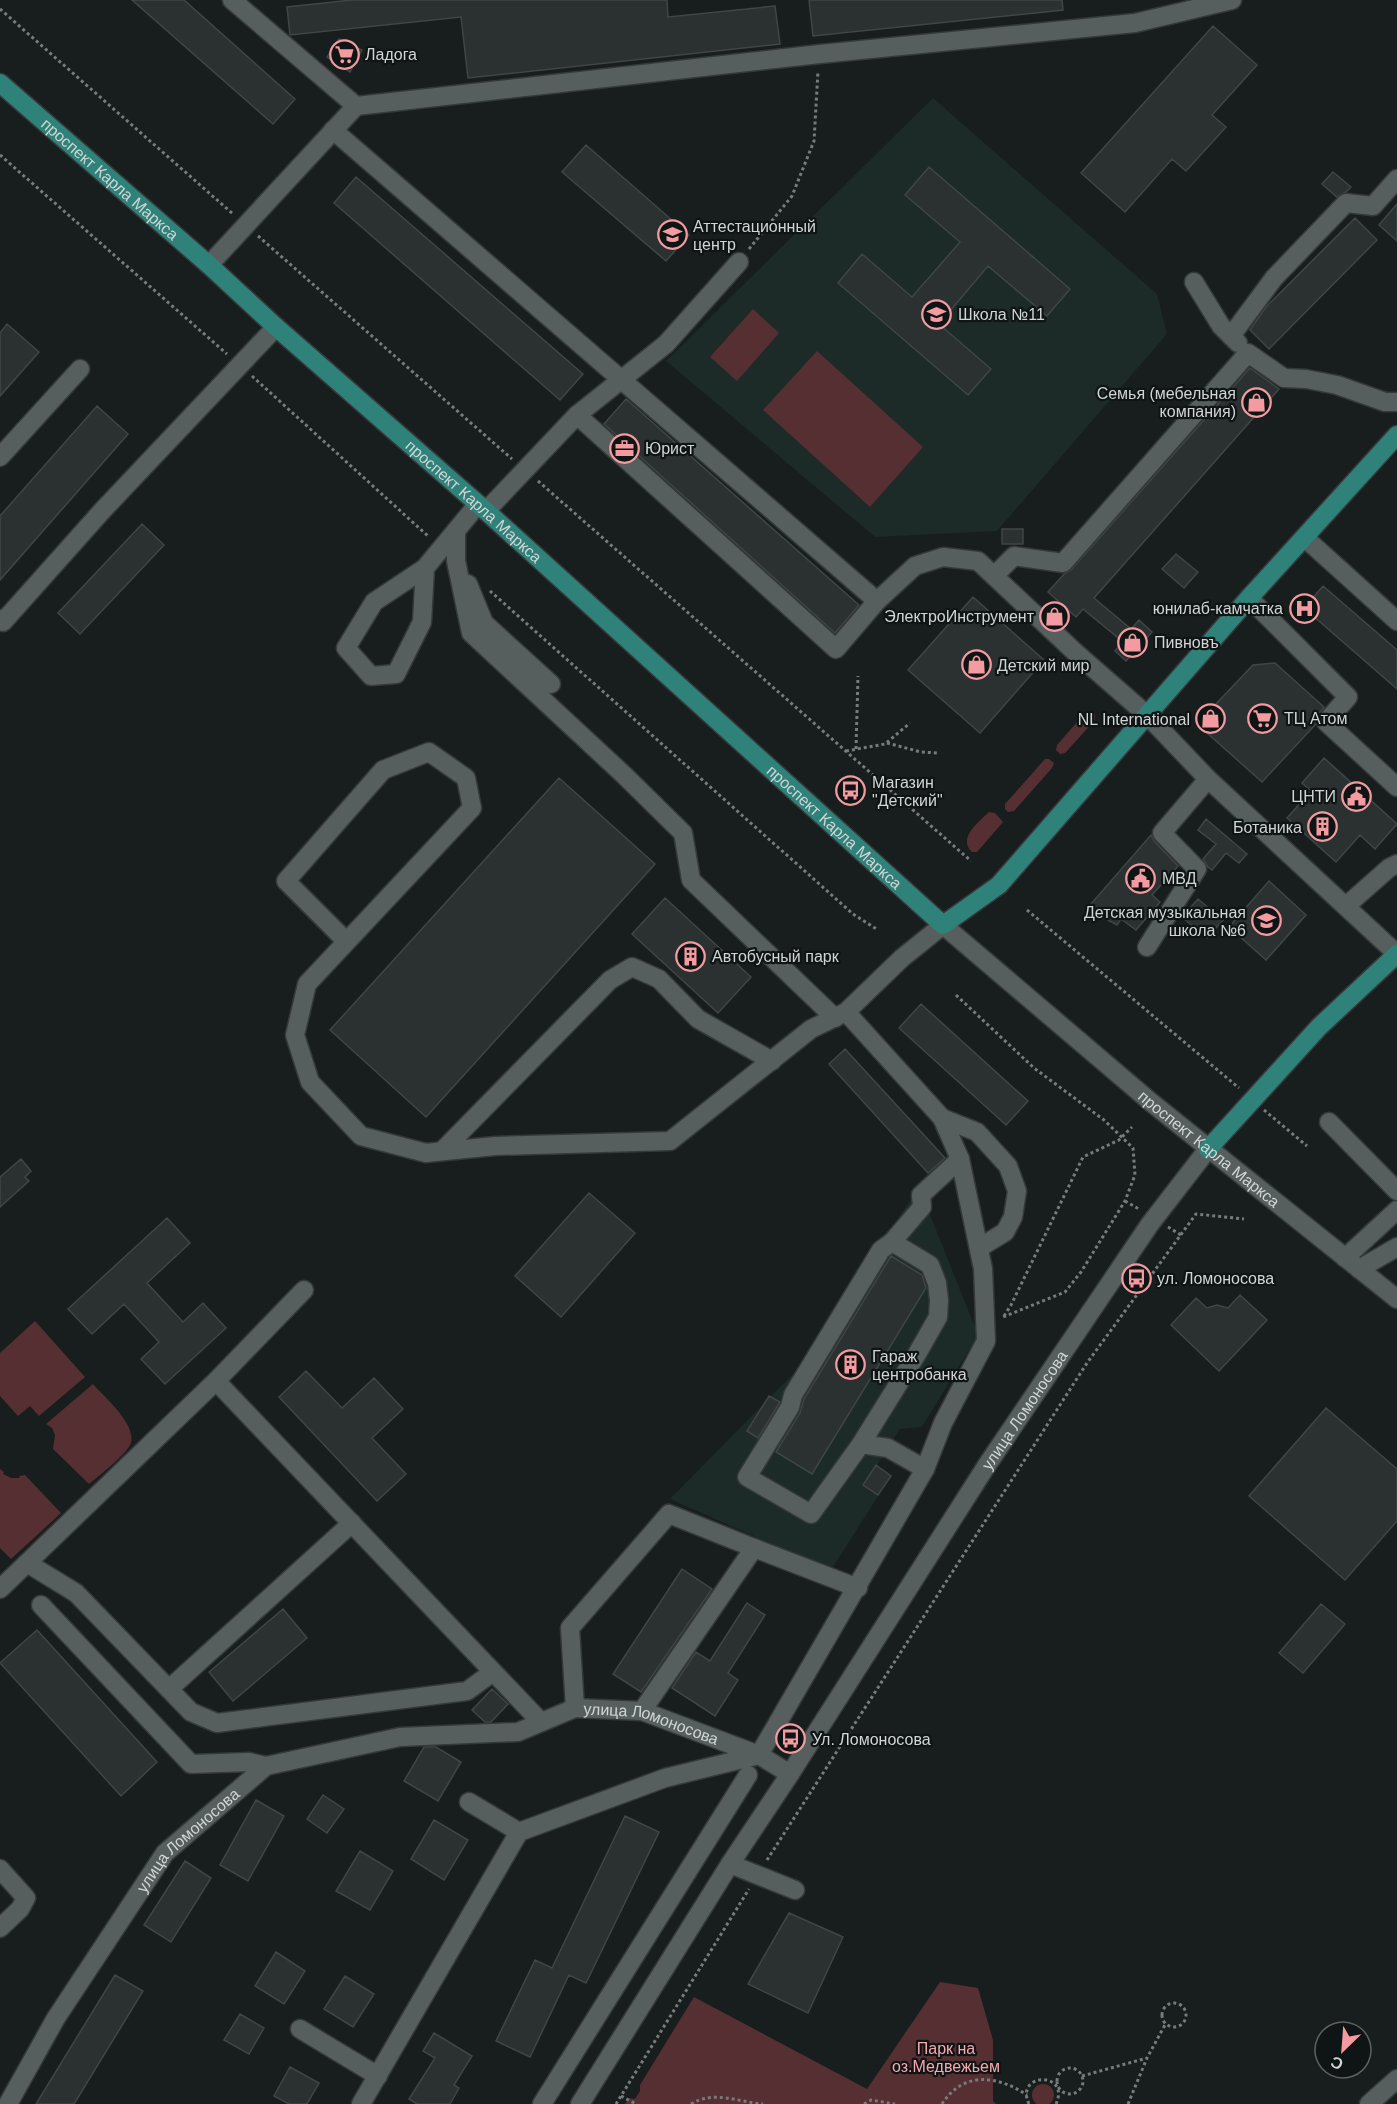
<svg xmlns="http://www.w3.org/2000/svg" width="1397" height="2104" font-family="Helvetica,sans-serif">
<rect width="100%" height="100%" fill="#181e1d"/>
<!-- built -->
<path fill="#1c2a28" d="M933,98L1157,294L1167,334L997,531L875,537L666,361Z
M911,1199L929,1212L978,1335L922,1427L900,1429L877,1465L891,1476L831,1570L670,1499L796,1371Z"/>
<!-- green -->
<path fill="#562f33" d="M753,309L779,333L737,381L710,357Z
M817,351L923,447L870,507L763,410Z
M1092,711L1095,714V720L1065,753L1060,754L1056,750L1057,745L1086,712Z
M1045,759H1049L1054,763L1052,768L1014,811L1008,812L1005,809V804Z
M989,812L995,813L1003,822L977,852H972C957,838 979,822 989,812Z
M35,1321L85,1377L39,1416L30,1406L18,1416L0,1396V1353Z
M93,1384C105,1398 139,1426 130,1445C125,1455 99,1476 89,1484L53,1449L55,1435L52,1428L46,1424Z
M0,1469L4,1472L3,1474L11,1478H20L19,1476L25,1475L61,1513L11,1559L0,1548Z
M940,1982L978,1988L993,2040V2101L996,2104H625L629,2098L635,2099L640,2091V2085L694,1997L867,2089Z
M1032 2095a11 11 0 1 1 22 0a11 11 0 1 1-22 0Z"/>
<!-- building -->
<path fill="#2a3130" stroke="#3f4645" stroke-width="1.5" d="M132,0H184L295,99L273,124Z
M352,0H667L668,17L775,6L780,44L468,78L461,17L290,35L287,7Z
M809,0H1062L1063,10L813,36Z
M1213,26L1257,65L1212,115L1226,127L1186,171L1172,159L1125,212L1081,173Z
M339,39L362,50L350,72L327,57Z
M586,145L689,235L666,261L562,172Z
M929,167L1070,289L1047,316L988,266L939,324L991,369L968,395L838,283L862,254L912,297L960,242L905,195Z
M1333,172L1351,187L1346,192L1337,197L1322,184Z
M356,177L583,374L560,400L334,203Z
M1397,204V241L1379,225Z
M1355,218L1377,240L1269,349L1250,330L1266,307Z
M7,324L39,352L0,396V333Z
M1250,368L1279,389L1094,598L1131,629L1139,620L1152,632L1126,661L1115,651L1123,642L1083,609L1076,617L1048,592L1064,574L1071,570Z
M626,399L859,605L835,633L604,424Z
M97,406L128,434L0,580V516Z
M142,524L164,545L80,634L58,613Z
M1002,529H1023V544H1002Z
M1176,554L1198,572L1184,588L1162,569Z
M1323,586L1397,650V689L1304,608Z
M973,597L1044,660L980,733L908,670Z
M1275,663L1324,707L1315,719V725L1262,782L1197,724L1253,665Z
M1324,758L1397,824L1375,849L1360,835L1336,862L1287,818L1311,791L1302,783Z
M559,778L655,864L426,1117L330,1030Z
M1206,819L1247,854L1239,863L1226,853L1212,870L1208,867L1203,859L1216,844L1198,830Z
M1151,835L1154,841L1178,866L1152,895L1160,902L1136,930L1121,919L1117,925L1102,917L1091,904Z
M1269,881L1306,915L1266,960L1229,927Z
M665,898L751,977L718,1013L632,934Z
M1198,899L1223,920L1207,938L1182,917Z
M921,1004L1028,1101L1006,1125L899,1028Z
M845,1049L945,1158L928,1173L829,1064Z
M21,1159L31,1171L25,1177L29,1181L0,1207V1177Z
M589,1193L635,1233L561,1317L515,1276Z
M167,1218L190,1243L147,1283L183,1322L203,1303L226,1328L165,1384L141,1359L159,1342L124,1304L92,1334L68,1309Z
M891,1256L922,1275L926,1288L812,1474L776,1452L800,1413L804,1399Z
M1240,1295L1267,1320L1219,1371L1171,1325L1196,1298L1207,1308L1217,1305L1228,1308Z
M306,1371L342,1408L374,1378L403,1409L372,1438L406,1474L377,1501L279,1397Z
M769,1396L780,1402L758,1438L747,1431Z
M1326,1408L1397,1469V1521L1345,1580L1249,1496Z
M876,1465L891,1476L878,1495L863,1485Z
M682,1569L712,1589L641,1692L613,1674Z
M747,1603L765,1615L728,1673L738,1680L715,1716L672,1688L696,1652L710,1661Z
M1321,1604L1345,1624L1303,1673L1279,1653Z
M283,1609L307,1638L233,1701L209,1672Z
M37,1630L157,1762L121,1796L0,1663Z
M492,1689L508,1704L491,1722H485L472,1710Z
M424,1747H436L461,1762L438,1801L404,1781Z
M323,1795L344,1809L327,1833L307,1819Z
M256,1800L284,1816L248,1881L220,1865Z
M625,1816L659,1832L586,1983L569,1975L530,2057L496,2041L535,1960L552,1968Z
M434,1820L468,1840L444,1880L411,1859Z
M360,1851L393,1871L370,1910L336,1891Z
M185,1861L211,1878L171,1942L144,1925Z
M789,1913L843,1937L808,2013L748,1984Z
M276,1952L305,1971L284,2004L255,1986Z
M115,1975L143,1991L74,2104H36Z
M345,1976L374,1994L353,2027L324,2009Z
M240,2014L264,2028L249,2054L224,2040Z
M434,2033L472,2056L454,2085L459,2088L450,2104H417L409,2099L435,2058L423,2051Z
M290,2067L319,2083L307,2104H289L274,2096Z"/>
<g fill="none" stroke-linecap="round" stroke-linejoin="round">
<defs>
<g id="minor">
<path d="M232,0L356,106"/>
<path d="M333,130L877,601"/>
<path d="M209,265L356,106L820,54L1135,23L1232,0"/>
<path d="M1194,282L1221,326L1238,343"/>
<path d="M1231,336L1274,278L1346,203L1373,206L1397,179"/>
<path d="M577,415L836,649L877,601L915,566L943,557L978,561L1076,653L1147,715L1208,779L1397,954"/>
<path d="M0,457L80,369"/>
<path d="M486,511L577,415L666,344L739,262"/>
<path d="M456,531V561L471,633L624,775L683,833L691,880L835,1018"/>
<path d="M1305,538L1397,621"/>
<path d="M425,568L374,602L346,648L371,676L396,674L422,622L425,568L478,504"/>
<path d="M994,576L1014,556L1063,563L1248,353L1284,378L1306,379L1337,385L1385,402H1397"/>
<path d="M468,584L484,623L551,684"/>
<path d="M1249,598L1348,697L1326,722L1397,787"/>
<path d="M0,619L3,622L102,511L276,327"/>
<path d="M1346,906L1389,868L1397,864"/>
<path d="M346,941L286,881L383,770L429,752L466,778L472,808L307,984L295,1035L310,1082L361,1136L426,1153L495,1146L670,1141L811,1029L846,1012"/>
<path d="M1147,947L1197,869L1162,833L1208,779"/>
<path d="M942,1118L977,1132L1008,1166L1017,1191L1013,1217L1005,1232L979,1248"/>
<path d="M1329,1122L1397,1191"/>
<path d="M442,1151L610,980L632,967L659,979L698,1019L772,1061"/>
<path d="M892,1242L922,1207L921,1195L960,1159"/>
<path d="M1345,1258L1397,1210"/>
<path d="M1359,1269L1397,1247"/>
<path d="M216,1381L540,1721"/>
<path d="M861,1444L811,1514L747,1477L790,1407L793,1395L881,1250L892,1242L930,1265L937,1283L939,1300L938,1317L917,1354L861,1444L888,1448L925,1469"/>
<path d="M27,1563L76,1593L191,1712L217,1723L467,1691L493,1672"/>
<path d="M0,1589L216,1381L304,1290"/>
<path d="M41,1605L191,1764L249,1762L266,1766"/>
<path d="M169,1689L352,1523"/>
<path d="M575,1708L570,1628L669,1514L754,1548"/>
<path d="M642,1711L754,1548L858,1588"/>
<path id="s1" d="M759,1755L925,1469L943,1423L986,1341L983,1269L960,1159L942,1118L846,1012L902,958L943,925L1152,1103L1397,1299"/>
<path d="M469,1802L519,1832"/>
<path d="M730,1864L795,1890"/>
<path d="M0,1869L26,1898L20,1909L0,1928"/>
<path d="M300,2029L378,2076"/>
<path id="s2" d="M8,2104L56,2018L165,1853L266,1766L400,1737L518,1732L575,1708L642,1711L759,1755L790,1774"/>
<path d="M361,2104L519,1832L665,1778L759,1755"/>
<path d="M542,2104L748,1775"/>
<path id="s3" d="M580,2104L730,1864L790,1774L987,1465L1150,1224L1208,1149"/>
<path d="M1369,2104L1397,2079"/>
</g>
<g id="major">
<path id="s4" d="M0,83L209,265L276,327L486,511L943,925L999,885L1249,598L1397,435"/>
<path d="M1208,1149L1319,1027L1397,954"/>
</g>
</defs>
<!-- minor casing -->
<use href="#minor" stroke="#353939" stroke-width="21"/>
<!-- major casing -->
<use href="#major" stroke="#353939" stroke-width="21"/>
<!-- path -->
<path stroke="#767b7b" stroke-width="3" stroke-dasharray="3 3" stroke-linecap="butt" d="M0,9L233,214
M0,155L227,354
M258,236L512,459
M749,249L792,196L814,141L818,71
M252,376L429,537
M538,481L971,861
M490,591L853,914L878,930
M887,743L921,752L937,753
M856,749L858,676
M846,751L885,744L910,723
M1027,910L1239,1088
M956,995L1034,1068L1104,1120L1133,1148L1135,1175L1125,1201L1081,1272L1065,1292L1003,1317
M1264,1110L1307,1146
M1125,1201L1139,1209
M1168,1227L1181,1235
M1004,1316L1011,1305L1083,1157L1119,1140L1132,1127
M767,1860L1087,1363L1196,1214L1244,1219
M1162 2015a12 12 0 1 1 24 0a12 12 0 1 1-24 0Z
M1057 2081a13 13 0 1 1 26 0a13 13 0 1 1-26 0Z
M1082,2076L1147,2058
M621,2096L636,2104
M616,2104L749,1889
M691,2104C714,2090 738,2102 763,2104
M864,2104L871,2100L895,2104
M942,2104C963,2071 997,2075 1027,2095
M1029,2104C1014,2072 1071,2071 1056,2104
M1128,2104L1147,2058L1166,2023"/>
<!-- minor -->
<use href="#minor" stroke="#575f5e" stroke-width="18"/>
<!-- major -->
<use href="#major" stroke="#2f827a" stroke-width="18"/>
</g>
<!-- icons -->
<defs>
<symbol id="supermarket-ring" viewBox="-11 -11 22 22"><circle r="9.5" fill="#0f1514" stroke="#f49aa1" stroke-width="1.5"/><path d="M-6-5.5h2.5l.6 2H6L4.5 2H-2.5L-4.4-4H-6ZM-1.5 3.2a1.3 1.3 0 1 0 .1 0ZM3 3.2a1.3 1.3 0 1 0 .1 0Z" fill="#f49aa1"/></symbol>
<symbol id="school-ring" viewBox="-11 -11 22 22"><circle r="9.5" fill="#0f1514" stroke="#f49aa1" stroke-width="1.5"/><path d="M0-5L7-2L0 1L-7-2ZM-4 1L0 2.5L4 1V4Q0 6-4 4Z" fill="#f49aa1"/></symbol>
<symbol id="shop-ring" viewBox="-11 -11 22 22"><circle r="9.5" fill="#0f1514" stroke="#f49aa1" stroke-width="1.5"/><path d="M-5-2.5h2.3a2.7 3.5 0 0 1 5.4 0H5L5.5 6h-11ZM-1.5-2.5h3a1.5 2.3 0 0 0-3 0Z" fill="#f49aa1"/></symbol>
<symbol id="office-ring" viewBox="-11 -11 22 22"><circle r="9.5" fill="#0f1514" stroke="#f49aa1" stroke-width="1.5"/><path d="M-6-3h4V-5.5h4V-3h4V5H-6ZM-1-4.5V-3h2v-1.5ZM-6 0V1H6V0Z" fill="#f49aa1"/></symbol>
<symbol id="hospital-ring" viewBox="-11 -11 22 22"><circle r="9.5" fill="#0f1514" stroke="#f49aa1" stroke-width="1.5"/><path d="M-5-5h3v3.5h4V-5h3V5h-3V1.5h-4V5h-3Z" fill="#f49aa1"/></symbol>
<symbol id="bus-ring" viewBox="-11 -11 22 22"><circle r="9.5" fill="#0f1514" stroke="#f49aa1" stroke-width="1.5"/><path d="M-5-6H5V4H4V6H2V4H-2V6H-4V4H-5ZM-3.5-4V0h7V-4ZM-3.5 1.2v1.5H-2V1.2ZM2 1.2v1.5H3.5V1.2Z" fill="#f49aa1"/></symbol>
<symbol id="civic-ring" viewBox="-11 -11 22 22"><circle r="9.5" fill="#0f1514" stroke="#f49aa1" stroke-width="1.5"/><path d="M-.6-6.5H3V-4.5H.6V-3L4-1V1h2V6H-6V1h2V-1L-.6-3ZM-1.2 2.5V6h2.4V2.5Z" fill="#f49aa1"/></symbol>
<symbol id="building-ring" viewBox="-11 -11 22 22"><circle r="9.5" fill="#0f1514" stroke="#f49aa1" stroke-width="1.5"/><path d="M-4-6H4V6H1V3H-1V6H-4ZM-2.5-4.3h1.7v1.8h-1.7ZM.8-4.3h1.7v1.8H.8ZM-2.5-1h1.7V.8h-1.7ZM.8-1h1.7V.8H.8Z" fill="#f49aa1"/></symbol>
</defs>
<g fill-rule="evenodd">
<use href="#supermarket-ring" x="328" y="38" width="33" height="33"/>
<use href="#school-ring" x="656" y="218" width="33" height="33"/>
<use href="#school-ring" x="920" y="298" width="33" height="33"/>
<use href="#shop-ring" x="1240" y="386" width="33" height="33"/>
<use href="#office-ring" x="608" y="432" width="33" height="33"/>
<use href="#hospital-ring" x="1288" y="592" width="33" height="33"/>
<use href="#shop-ring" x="1038" y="600" width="33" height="33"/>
<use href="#shop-ring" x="1116" y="626" width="33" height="33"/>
<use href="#shop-ring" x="960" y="648" width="33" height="33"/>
<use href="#supermarket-ring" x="1246" y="702" width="33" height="33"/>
<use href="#shop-ring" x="1194" y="702" width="33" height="33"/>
<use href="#bus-ring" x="834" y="774" width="33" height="33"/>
<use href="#civic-ring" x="1340" y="780" width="33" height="33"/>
<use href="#building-ring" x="1306" y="810" width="33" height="33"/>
<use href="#civic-ring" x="1124" y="862" width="33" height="33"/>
<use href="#school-ring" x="1250" y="904" width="33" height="33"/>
<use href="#building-ring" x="674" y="940" width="33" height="33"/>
<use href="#bus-ring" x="1120" y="1262" width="33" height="33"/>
<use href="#building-ring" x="834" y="1348" width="33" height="33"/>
<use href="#bus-ring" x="774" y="1722" width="33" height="33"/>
</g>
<g text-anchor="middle" stroke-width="4.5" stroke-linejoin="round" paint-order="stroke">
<!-- poi labels -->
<g font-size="16" fill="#d1d5d5" stroke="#0f1514" text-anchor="start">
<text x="365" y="60">Ладога</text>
<text x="693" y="232">Аттестационный<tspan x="693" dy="18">центр</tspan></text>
<text x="958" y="320">Школа №11</text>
<text x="1236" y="399" text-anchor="end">Семья (мебельная<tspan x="1236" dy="18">компания)</tspan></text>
<text x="645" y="454">Юрист</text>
<text x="1283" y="614" text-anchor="end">юнилаб-камчатка</text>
<text x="1034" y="622" text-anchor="end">ЭлектроИнструмент</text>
<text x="1154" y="648">Пивновъ</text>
<text x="997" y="671">Детский мир</text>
<text x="1284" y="724">ТЦ Атом</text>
<text x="1190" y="725" text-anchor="end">NL International</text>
<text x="872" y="788">Магазин<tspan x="872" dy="18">"Детский"</tspan></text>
<text x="1336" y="802" text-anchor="end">ЦНТИ</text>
<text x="1302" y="833" text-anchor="end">Ботаника</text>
<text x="1162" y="884">МВД</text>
<text x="1246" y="918" text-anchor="end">Детская музыкальная<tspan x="1246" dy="18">школа №6</tspan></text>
<text x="712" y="962">Автобусный парк</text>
<text x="1157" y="1284">ул. Ломоносова</text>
<text x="872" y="1362">Гараж<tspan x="872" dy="18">центробанка</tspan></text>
<text x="812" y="1745">Ул. Ломоносова</text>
</g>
<!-- street labels -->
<g font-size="16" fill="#d1d5d5" stroke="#0f1514">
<text dy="6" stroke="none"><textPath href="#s4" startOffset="146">проспект Карла Маркса</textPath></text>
<text dy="6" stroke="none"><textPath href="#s4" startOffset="632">проспект Карла Маркса</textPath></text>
<text dy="6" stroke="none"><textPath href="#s4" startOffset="1118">проспект Карла Маркса</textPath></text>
<text dy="6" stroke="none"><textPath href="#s1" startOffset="1323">проспект Карла Маркса</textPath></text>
<text dy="6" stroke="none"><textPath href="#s3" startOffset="824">улица Ломоносова</textPath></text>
<text dy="6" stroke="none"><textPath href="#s2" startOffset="825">улица Ломоносова</textPath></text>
<text dy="6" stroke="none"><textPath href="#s2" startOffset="321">улица Ломоносова</textPath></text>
</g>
<!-- park labels -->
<g font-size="16" fill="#f7a8ae" stroke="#0f1514">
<text x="946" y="2054">Парк на<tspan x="946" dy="18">оз.Медвежьем</tspan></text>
</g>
</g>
<!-- north arrow -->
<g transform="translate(1343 2050) rotate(205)"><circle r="28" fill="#0f1514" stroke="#5d6261" stroke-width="1.5"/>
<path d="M0-4.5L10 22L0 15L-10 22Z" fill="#f49aa1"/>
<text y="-9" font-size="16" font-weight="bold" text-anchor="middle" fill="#d1d5d5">С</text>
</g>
</svg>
